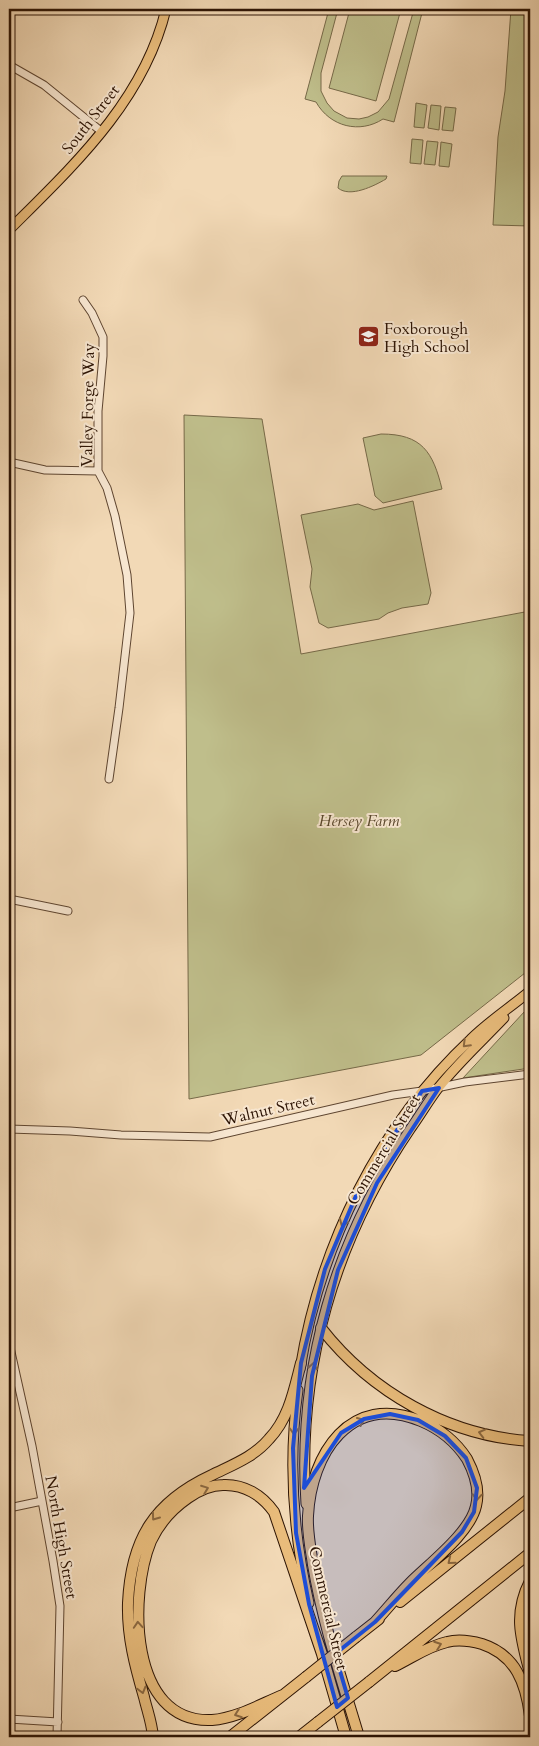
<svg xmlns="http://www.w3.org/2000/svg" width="539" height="1746" font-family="Cardo,serif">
<rect width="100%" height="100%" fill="#f2d9b6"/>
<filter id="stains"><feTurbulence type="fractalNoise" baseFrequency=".004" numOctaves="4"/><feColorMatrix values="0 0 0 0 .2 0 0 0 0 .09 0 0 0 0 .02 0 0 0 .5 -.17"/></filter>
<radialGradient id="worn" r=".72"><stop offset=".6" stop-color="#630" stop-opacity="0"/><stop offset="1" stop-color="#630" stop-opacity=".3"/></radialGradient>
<!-- green -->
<path fill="#bfbe8b" stroke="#766948" d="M329,9H338L321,73V91L327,103L334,111L347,118L359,119L368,117L378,112L389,99L414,9H423L394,122L383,119C360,134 330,127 316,102L305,99Z
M350,9H401L376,101L329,88Z
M511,9H530V226L493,225L498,137L505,91Z
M416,103L427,105L424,128L414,127Z
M431,105L441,106L439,130L428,128Z
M445,107L456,108L453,131L442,130Z
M412,139L423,140L421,164L410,163Z
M427,141L438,142L435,165L424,164Z
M441,142L452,144L449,167L439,166Z
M342,176H387L386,179C374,186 350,198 338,188L339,181Z
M184,415L262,419L301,654L530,611V969L421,1055L189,1099Z
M381,434C422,434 433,452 442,489L383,503L375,496L363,438Z
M413,501L431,593L428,604L402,608L388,613L379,619L328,628L319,623L310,587L312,569L301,515L358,504L374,510Z
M530,1007V1068L463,1078L525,1011Z"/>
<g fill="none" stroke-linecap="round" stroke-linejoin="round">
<defs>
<path id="minor" d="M9,65L44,85L102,132
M83,300L92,313L103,337V356L98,411V471L107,488L115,516L127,575L130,613L119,708L109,779
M9,462L45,470L98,471
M9,899L68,911
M9,1129L70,1131L121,1135L210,1137L393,1095L422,1091L465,1082L530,1074
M9,1343L32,1446L53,1561L60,1606L57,1737
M9,1508L42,1501
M9,1719L58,1722"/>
<path id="major" d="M9,230C73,166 144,101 166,9
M300,1369C320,1245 379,1125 471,1039C489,1021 511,1007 530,991
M298,1390C288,1461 293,1533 309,1603
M306,1504C297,1367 335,1240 411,1128C421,1114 429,1100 439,1087C459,1062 482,1041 504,1018"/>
<path id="highway" d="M321,1328C371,1392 448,1436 530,1441
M530,1581C513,1614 521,1639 530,1673
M400,1602L530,1498
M356,1637L379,1619
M395,1666C412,1658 428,1646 447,1642C459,1639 471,1641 482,1644C516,1655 526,1684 530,1716
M369,1682L530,1553
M283,1695C261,1704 237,1718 212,1720C128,1724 129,1594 151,1541C159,1524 172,1509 188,1498C198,1491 210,1485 223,1485C244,1484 262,1495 274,1512L322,1654L346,1737
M153,1737C152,1723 147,1710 144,1697C135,1666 127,1636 128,1603C131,1539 154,1502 212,1475C232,1465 254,1457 269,1439C289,1418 294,1390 301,1363
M230,1737L306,1677
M299,1737L318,1722
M359,1737C342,1680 323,1624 313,1565C311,1550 307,1532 308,1516C311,1454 350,1392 421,1421C440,1429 456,1442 467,1459C475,1474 480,1490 476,1506C470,1533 430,1563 410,1583C398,1595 387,1609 375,1622"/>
</defs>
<!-- minor casing -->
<use href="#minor" stroke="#5e4530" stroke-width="9"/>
<!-- major casing -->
<use href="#major" stroke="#2d1404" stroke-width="11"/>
<!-- highway casing -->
<use href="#highway" stroke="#2d1404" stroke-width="12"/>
<!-- minor -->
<use href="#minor" stroke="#f7e6d0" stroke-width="7"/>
<!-- major -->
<use href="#major" stroke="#e9bc7b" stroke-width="9"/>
<!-- highway -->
<use href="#highway" stroke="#e9bc7b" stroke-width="10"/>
<defs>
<path id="highway-bridge" d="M306,1677L356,1637
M318,1722L369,1682"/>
</defs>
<!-- highway-bridge casing -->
<use href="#highway-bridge" stroke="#2d1404" stroke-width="12" stroke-linecap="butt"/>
<!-- highway-bridge -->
<use href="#highway-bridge" stroke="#e9bc7b" stroke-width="10"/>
</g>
<!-- one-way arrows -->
<defs><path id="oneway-chevron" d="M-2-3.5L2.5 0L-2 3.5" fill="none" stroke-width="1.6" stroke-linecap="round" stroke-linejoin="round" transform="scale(1.25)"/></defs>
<g stroke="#8b6840">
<use href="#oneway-chevron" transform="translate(466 1044) rotate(135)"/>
<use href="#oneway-chevron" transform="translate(343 1223) rotate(114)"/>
<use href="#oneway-chevron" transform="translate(313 1366) rotate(-80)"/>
<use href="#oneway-chevron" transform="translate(361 1421) rotate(-24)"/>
<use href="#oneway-chevron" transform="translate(294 1431) rotate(93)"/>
<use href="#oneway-chevron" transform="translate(482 1433) rotate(-166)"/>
<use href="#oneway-chevron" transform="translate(205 1489) rotate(-21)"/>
<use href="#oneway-chevron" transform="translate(477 1497) rotate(94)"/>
<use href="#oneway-chevron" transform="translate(155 1517) rotate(126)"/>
<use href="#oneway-chevron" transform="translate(451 1561) rotate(141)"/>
<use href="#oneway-chevron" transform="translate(138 1625) rotate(-94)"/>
<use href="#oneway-chevron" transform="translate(438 1645) rotate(-20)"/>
<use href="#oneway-chevron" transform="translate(142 1690) rotate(75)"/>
<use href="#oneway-chevron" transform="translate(238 1714) rotate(160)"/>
</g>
<!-- marked area -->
<path fill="#1d4ed8" fill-opacity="0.2" stroke="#1d4ed8" stroke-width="4" stroke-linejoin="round" d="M439,1088L377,1183L338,1270L312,1376L304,1488L341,1433L364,1419L390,1414L418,1420L445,1436L466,1458L477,1488L474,1512L462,1532L375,1622L335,1654L348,1698L337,1707L309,1604L296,1533L293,1448L301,1363L325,1269L358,1191L422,1091Z"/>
<!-- icons -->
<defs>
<symbol id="school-square" viewBox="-11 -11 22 22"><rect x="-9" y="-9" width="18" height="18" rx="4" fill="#8f2418" stroke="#f7e6d0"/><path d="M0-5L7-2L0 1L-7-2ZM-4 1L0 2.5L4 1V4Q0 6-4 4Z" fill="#fff"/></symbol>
</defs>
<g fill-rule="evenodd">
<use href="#school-square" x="356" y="324" width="25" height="25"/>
</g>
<g text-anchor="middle" stroke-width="4" stroke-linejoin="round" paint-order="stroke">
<!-- street labels -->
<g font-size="16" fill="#2d1404" stroke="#f7e6d0">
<text transform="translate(90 119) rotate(-52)" y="6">South Street</text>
<text transform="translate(87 405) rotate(-89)" y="6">Valley Forge Way</text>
<text transform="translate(268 1109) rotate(-13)" y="6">Walnut Street</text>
<text transform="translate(383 1149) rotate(-59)" y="6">Commercial Street</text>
<text transform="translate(62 1537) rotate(80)" y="6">North High Street</text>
<text transform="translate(329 1608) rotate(77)" y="6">Commercial Street</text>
</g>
<!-- poi labels -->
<g font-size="16" fill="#2d1404" stroke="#f7e6d0" text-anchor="start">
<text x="384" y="334">Foxborough<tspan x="384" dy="18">High School</tspan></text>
</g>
<!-- park labels -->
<g font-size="16" font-style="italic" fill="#59472c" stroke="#f7e6d0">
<text x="359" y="826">Hersey Farm</text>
</g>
</g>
<!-- margin -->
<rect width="539" height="1746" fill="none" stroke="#f2d9b6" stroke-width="30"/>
<rect x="10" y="10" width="519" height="1726" fill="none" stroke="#2d1404" stroke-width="2.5"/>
<rect x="15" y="15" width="509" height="1716" fill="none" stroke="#2d1404"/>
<rect width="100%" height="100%" filter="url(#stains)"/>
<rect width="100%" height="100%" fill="url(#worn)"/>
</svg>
